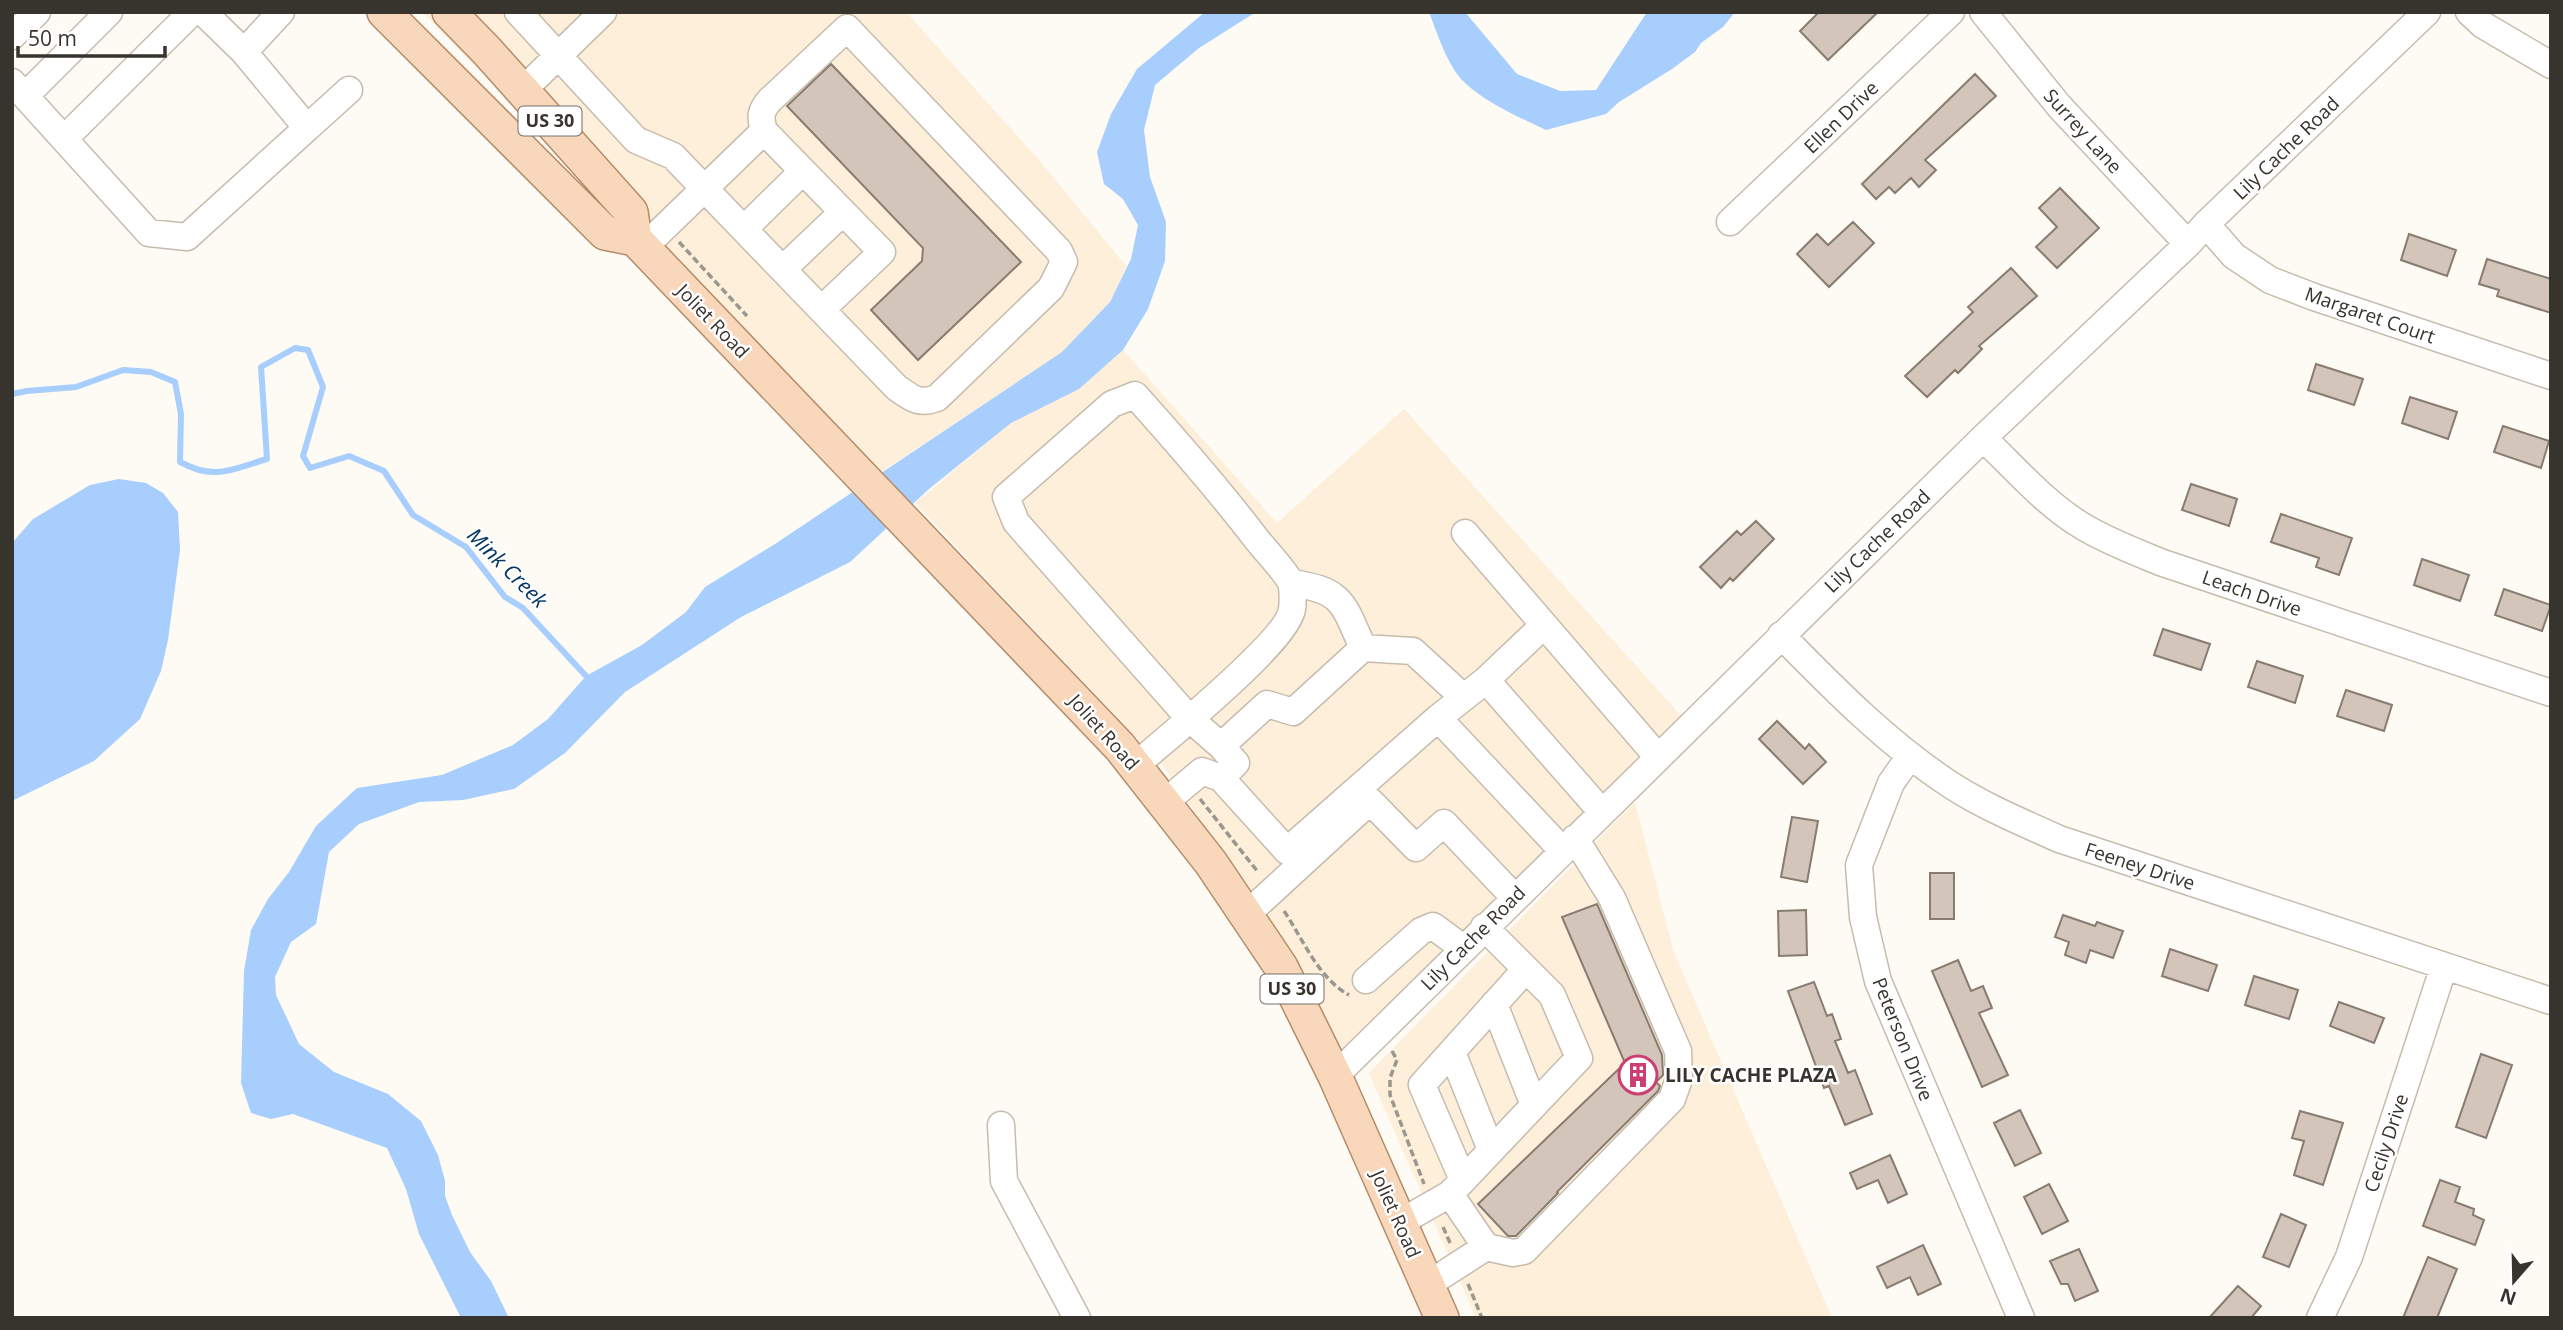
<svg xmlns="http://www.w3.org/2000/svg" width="2563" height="1330" font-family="'Open Sans',sans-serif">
<rect width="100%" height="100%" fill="#fefaf4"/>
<!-- built -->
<path fill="#feefda" d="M422,12H906L1039,160L1127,267L1110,302L1062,352L878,474Z
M1123,350L1277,523L1404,409L1685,720L1344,1052L1261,908L1163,766L915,503L1011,423L1079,389Z
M1635,802L1673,950L1832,1318H1476L1369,1073Z"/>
<!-- water -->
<path fill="#a7cefd" d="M1205,12H1256L1199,48L1155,85L1144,130L1150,177L1166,222L1165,261L1148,309L1123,350L1079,389L1011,423L929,489L850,562L741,617L625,692L565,753L514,789L463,800L419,802L359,824L329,852L316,924L291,942L275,977L276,995L299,1044L334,1072L388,1094L421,1121L438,1155L445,1181V1196L452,1215L470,1252L491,1281L509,1318H461L419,1234L406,1189L387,1148L293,1114L271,1119L251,1113L241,1083L244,971L251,930L268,899L289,872L316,826L357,788L442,775L513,745L548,719L586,676L642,645L686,612L705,587L775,544L1062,352L1110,302L1131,259L1138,225L1123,199L1104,184L1097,152L1111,114L1137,69Z
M1429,12H1465L1517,74L1560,91L1596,90L1647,12H1735L1723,27L1701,43L1695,52L1672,69L1619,102L1606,114L1546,130C1517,116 1485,103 1462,80C1447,64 1437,33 1429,12Z
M119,479L146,483L163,493L178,512L180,550L168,640L161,671L140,719L94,761L12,801V543L33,519L90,485Z"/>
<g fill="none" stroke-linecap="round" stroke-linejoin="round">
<!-- stream -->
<path stroke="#a7cefd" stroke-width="6" d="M12,394L27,391L76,387L123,370L151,372L175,382L181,414L180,462C215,481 232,469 267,459L261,367L295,348L308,350L323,387L303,456L310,468L349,456L384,471L413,515L466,547L505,597L523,608L586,676"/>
</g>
<!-- building -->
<path fill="#d3c5b9" stroke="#887b70" stroke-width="2" d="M1819,12H1878L1828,60L1800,31Z
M831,64L1021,262L918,360L871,310L922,261L923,248L787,106Z
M1975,74L1996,96L1925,160L1936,170L1919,187L1911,178L1895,193L1889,187L1876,199L1862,184Z
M2060,188L2099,228L2057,268L2036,247L2057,227L2039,208Z
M1853,222L1874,243L1829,287L1797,254L1817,234L1828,245Z
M2409,234L2456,250L2447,276L2401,260Z
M2487,259L2551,279V313L2497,296L2499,290L2479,284Z
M2011,268L2037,296L1979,346L1982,349L1958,373L1955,370L1927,397L1905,376L1973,312L1968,307Z
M2316,364L2363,379L2354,405L2308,390Z
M2410,397L2457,412L2448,439L2402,423Z
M2503,426L2549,441L2541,468L2494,452Z
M2191,484L2237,499L2229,526L2182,510Z
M2281,514L2352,538L2339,575L2316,567L2319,558L2271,542Z
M1756,521L1774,539L1733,581L1730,578L1721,588L1700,567L1737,531L1741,535Z
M2422,559L2469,575L2460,601L2414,585Z
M2504,589L2551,605L2542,631L2495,615Z
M2163,629L2210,644L2201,670L2154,655Z
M2257,661L2303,676L2295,703L2248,687Z
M2346,690L2392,705L2384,731L2337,716Z
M1777,721L1805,749L1809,744L1826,762L1803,784L1759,739Z
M1792,817L1818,821L1807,882L1781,877Z
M1930,873H1954V919H1930Z
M1597,904L1662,1055L1663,1075L1656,1082L1660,1086L1658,1091L1557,1192L1558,1193L1516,1236H1508L1478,1204L1625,1063L1562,917Z
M1806,910L1807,955L1779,956L1778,911Z
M2063,915L2095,926L2097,922L2123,931L2113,958L2090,950L2086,963L2065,955L2069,942L2055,937Z
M2170,949L2217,965L2208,991L2162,976Z
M1958,960L1971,991L1983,986L1992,1008L1979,1013L2008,1075L1982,1087L1932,971Z
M2254,976L2298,990L2289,1019L2245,1005Z
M1814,982L1827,1016L1832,1014L1841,1039L1835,1041L1848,1073L1855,1070L1872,1114L1845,1125L1829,1086L1824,1088L1788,991Z
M2339,1002L2384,1018L2374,1043L2330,1026Z
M2481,1054L2512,1065L2486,1138L2456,1127Z
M2020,1110L2041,1153L2015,1166L1994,1123Z
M2300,1111L2343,1123L2323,1185L2294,1175L2304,1141L2292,1138Z
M1890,1155L1907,1194L1888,1203L1878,1180L1857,1189L1850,1173Z
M2440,1180L2460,1187L2455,1202L2474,1209L2473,1215L2484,1220L2475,1245L2423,1226Z
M2049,1184L2068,1221L2042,1234L2024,1197Z
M2281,1214L2306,1225L2289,1267L2263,1257Z
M1923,1245L1941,1284L1918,1295L1910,1277L1887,1288L1877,1267Z
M2079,1249L2098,1291L2075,1301L2068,1284H2061L2050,1261Z
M2428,1257L2457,1269L2437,1318H2403Z
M2238,1286L2261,1306L2251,1318H2209Z"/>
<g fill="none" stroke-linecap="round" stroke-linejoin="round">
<defs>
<path id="minor" d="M203,12L244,52L281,12
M518,12L636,140L673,156L897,388C912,398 918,405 937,398L1051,288L1064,262L1059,251L847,28L770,100C760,111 760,117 764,131L882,252L822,309
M1983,12L2059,106L2188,244
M2469,12L2483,25L2551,65
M12,36L37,12
M244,52L307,128L349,90
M12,82L25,96L109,12
M522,91L603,12
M25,96L149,233L187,237L307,128
M64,139L192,12
M1730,222L1951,12
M2206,224L2234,256L2270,280L2314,297L2551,376
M745,228L803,171
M643,248L764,131
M784,268L843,212
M1983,438C2015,468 2046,505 2084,527C2109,542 2136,552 2163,563L2551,693
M1465,533L1657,756
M1291,583C1343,590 1343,603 1363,648
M1544,625L1486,680L1438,718L1562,850
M1781,635C1834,689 1890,746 1954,787C1987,808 2024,823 2059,839L2551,1001
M1486,680L1601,811
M1438,718L1287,851L1221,778L1236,763L1221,746L1267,704L1293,712L1363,648L1413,651L1463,697
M1910,756L1891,783L1859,865L1863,917L1878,981L2021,1318
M1135,766C1164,740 1288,641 1292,609C1293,603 1293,589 1291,583C1287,573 1266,551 1258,541C1219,490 1178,443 1135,395L1112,404L1006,497L1016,522L1189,718L1221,746
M1164,803L1202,771L1221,778
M1246,915L1370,801L1416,848L1444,823L1514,897
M1366,980L1421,931L1433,926L1463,948
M1494,1004L1534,1105
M1452,1052L1491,1150
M1335,1076L1983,438L2188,244L2206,224L2427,12
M1001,1125L1004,1181L1077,1318
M1463,1180L1422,1085L1526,969
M1450,1194L1486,1247
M1399,1223L1450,1194L1579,1058L1552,995L1484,927
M1427,1285L1486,1247L1513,1253L1524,1251L1672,1099L1679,1079L1678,1051L1612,898L1575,838
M2320,1318L2349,1257L2444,966"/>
<path id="major" d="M384,12L605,233L635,239L1120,747L1211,863L1281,967L1335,1076L1442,1318
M449,12L487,51L631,212L635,239"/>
</defs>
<!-- minor casing -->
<use href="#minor" stroke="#c6bcae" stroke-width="29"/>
<!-- major casing -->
<use href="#major" stroke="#b28d6c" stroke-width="36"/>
<!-- path -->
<path stroke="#9a9690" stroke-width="3.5" stroke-dasharray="7 3.5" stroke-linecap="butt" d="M679,242L747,316
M1200,799L1258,872
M1284,911C1303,939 1318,978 1349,995
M1392,1051L1397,1060L1390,1078V1095L1424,1184
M1443,1227L1451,1245
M1468,1284L1482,1318"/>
<!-- minor -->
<use href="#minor" stroke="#fff" stroke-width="26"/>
<!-- major -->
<use href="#major" stroke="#f9d7bb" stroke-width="33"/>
</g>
<!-- icons -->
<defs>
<symbol id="building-ring" viewBox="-11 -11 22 22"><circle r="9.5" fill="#fff" stroke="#cb3f73" stroke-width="1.5"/><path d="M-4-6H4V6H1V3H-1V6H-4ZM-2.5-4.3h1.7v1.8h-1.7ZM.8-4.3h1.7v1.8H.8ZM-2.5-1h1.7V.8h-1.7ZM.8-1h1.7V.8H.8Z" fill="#cb3f73"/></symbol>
</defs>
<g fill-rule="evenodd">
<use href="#building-ring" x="1616" y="1053" width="44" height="44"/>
</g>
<g text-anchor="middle" stroke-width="5" stroke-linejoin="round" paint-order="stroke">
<!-- shield labels -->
<g fill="#fff" stroke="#73706c" stroke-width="2">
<rect x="518.5" y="106.5" width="63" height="29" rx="5"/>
<rect x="1260.5" y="974.5" width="63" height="29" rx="5"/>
</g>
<g font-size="18" font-weight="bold" fill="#37332d">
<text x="550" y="127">US 30</text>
<text x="1292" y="995">US 30</text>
</g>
<!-- street labels -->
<g font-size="19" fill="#37332d" stroke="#fff">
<text transform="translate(1841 117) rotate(-44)" y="7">Ellen Drive</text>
<text transform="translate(2083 131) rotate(48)" y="7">Surrey Lane</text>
<text transform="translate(2286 148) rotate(-44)" y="7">Lily Cache Road</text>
<text transform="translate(2370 315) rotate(19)" y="7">Margaret Court</text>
<text transform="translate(713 321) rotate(46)" y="7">Joliet Road</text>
<text transform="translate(1877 541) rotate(-44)" y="7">Lily Cache Road</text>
<text transform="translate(2252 593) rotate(19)" y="7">Leach Drive</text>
<text transform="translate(1104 732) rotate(48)" y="7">Joliet Road</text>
<text transform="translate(2140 866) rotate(18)" y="7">Feeney Drive</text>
<text transform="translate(1473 938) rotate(-45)" y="7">Lily Cache Road</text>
<text transform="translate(1903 1039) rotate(68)" y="7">Peterson Drive</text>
<text transform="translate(2386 1143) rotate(-72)" y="7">Cecily Drive</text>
<text transform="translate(1396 1214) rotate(66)" y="7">Joliet Road</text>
</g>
<!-- poi labels -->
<g font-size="19" font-weight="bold" fill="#37332d" stroke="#fff" text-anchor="start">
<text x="1665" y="1082">LILY CACHE PLAZA</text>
</g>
<!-- water labels -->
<g font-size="21" font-style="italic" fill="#023463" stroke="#fff">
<text transform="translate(507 568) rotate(45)" y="7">Mink Creek</text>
</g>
</g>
<!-- border -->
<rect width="2563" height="1330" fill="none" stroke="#37332d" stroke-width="28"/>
<!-- north arrow -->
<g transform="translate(2514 1281) rotate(200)" stroke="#ffffff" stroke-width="5" paint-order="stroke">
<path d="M0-5L12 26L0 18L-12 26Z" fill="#37332d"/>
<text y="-10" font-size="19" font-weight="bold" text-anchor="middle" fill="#37332d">N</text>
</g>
<!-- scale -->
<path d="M18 46v10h147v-10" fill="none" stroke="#37332d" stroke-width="3.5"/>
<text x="28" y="46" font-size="21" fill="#37332d" stroke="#ffffff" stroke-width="5" paint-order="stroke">50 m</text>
</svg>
